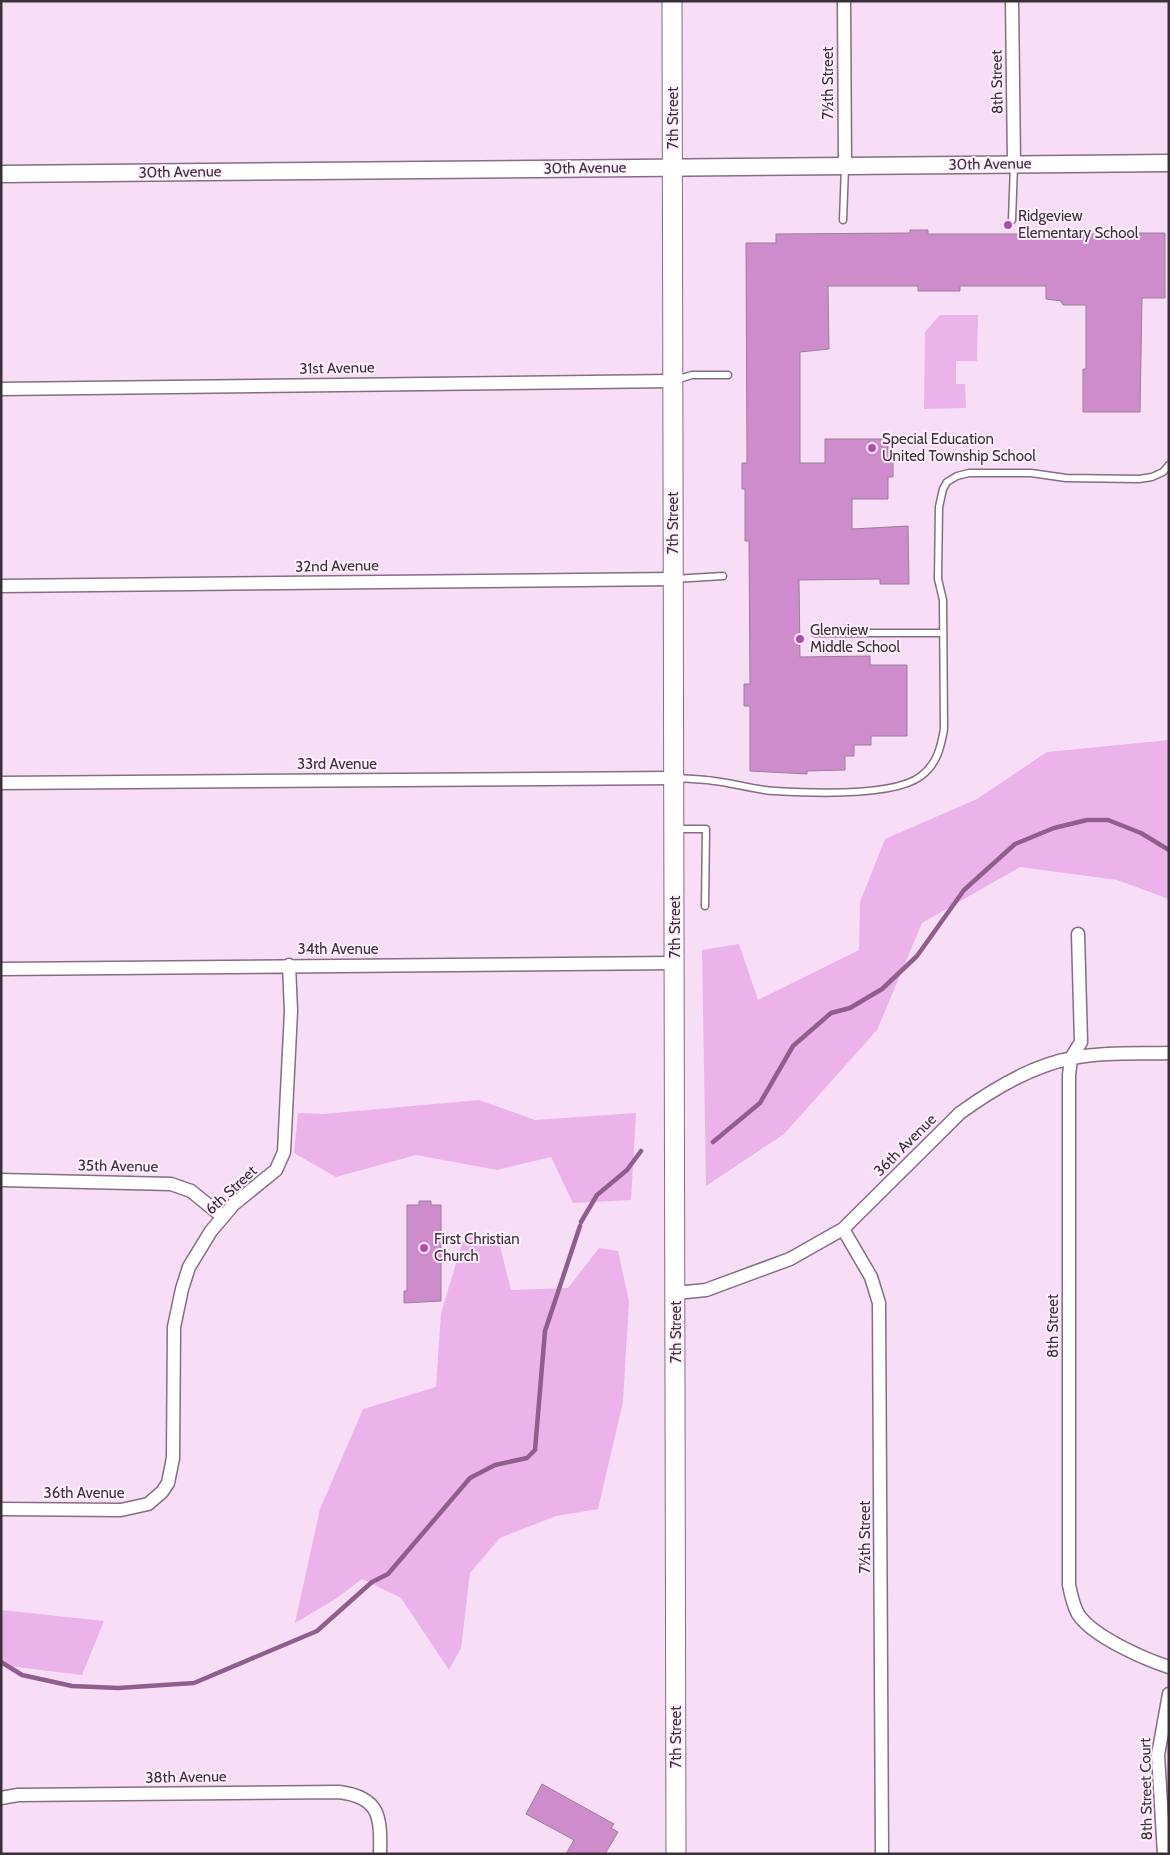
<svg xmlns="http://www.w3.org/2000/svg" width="1170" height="1855" font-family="Cabin,sans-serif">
<rect width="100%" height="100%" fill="#f8ddf7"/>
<!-- green -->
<path fill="#ecb3ea" d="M940,315H978L977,361H956V384H965L966,408L924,409L925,332Z
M1169,740V899L1117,880L1020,867L922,923L877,1030L784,1134L706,1186L702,950L739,944L758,1000L859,950L860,902L885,839L977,799L1047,752Z
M479,1100L535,1120L636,1113L631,1200L573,1203L551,1157L497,1170L416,1155L336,1177L294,1153L298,1113L323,1114Z
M465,1234L499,1242L511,1290L568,1288L599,1248L618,1251L629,1301L623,1402L598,1509L556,1516L500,1538L470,1573L461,1648L449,1670L401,1598L362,1579L337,1598L295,1623L320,1509L363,1409L436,1387L441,1313Z
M1,1610L104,1621L82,1675L1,1665Z"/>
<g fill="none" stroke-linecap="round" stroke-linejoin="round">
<!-- stream -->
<path stroke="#8f5e8d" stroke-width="4.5" d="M713,1142L760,1103L793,1046L831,1013L850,1008L882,989L917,956L964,890L1015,844L1054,828L1087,820H1108L1141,833L1169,850
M581,1222L597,1195L627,1170L641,1151
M1,1662L22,1675L72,1686L118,1688L194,1683L317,1631L372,1582L388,1574L470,1478L495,1465L527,1458L535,1450L545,1331L580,1226"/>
</g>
<!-- building -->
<path fill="#cf8ccd" stroke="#998097" d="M910,230H928V234H1108V231H1129V233H1165V298H1142L1140,412H1083V369H1086V305H1063L1061,301L1046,299V286H960V291H918V286H828L829,349L800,352V463H825V439H888V454H893V477H888V499H852V529L908,526L909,584H880V579L799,580L800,657L870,656V665H907V736H871V745H854V756H845V770L807,771V774L750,771V706H744V684H750L749,541H745V489H742V463H747L746,243H776V234L910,233Z
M419,1201H431V1205H441V1301L404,1303V1291H407V1205H419Z
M542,1784L614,1824L611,1828L618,1832L605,1854H566L574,1840L526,1814Z"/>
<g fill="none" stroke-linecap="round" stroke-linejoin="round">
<defs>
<path id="service" d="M843,220L845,167
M1012,220L1014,165
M675,380L692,375H728
M674,579L723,576
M815,633H943
M676,778C689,779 702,779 714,781C734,783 754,790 775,791C809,793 894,797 921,776C937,764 941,747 944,729L943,600L938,579L939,507L943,489L947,482L957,476L969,473H1031L1066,478L1139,479L1152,477L1163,472L1169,465
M676,829H706L705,906"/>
<path id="minor" d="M844,1L845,165
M1012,1L1014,163
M1,389L673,381
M1,586L673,579
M1,783L674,778
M1078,934L1081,1042L1071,1058L1069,1075V1585C1071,1595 1073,1605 1078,1614C1092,1636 1144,1659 1169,1667
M1,969L675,963
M1,1180L171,1184L191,1191L223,1217
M843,1229L871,1277L879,1303L882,1854
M676,1293L706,1290L790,1259L843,1229L960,1113C993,1089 1032,1065 1073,1058C1104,1052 1137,1054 1169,1053
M1,1509L121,1510L148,1504L162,1492L168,1483L173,1458L174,1327L182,1289L189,1267L211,1231L234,1204L276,1170L284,1152L291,1011L289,965
M1,1798L18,1795L339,1792C380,1797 381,1817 380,1854
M1164,1854L1158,1755L1169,1694"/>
<path id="tertiary" d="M1,174L1169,163"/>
<path id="secondary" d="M672,1L676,1854"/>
</defs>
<!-- service casing -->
<use href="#service" stroke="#856d83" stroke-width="9"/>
<!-- minor casing -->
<use href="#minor" stroke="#856d83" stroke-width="15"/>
<!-- tertiary casing -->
<use href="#tertiary" stroke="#856d83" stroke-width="19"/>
<!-- secondary casing -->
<use href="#secondary" stroke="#856d83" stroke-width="21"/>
<!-- service -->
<use href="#service" stroke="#fff" stroke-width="6"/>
<!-- minor -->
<use href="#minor" stroke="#fff" stroke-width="12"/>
<!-- tertiary -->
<use href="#tertiary" stroke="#fff" stroke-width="16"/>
<!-- secondary -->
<use href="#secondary" stroke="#fff" stroke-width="19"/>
</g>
<!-- markers -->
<g fill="#b04bb0" stroke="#ffeefe" stroke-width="2">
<circle cx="1008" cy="225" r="5"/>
<circle cx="872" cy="448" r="5"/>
<circle cx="800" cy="639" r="5"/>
<circle cx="424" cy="1248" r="5"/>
</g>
<g text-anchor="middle" stroke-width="4" stroke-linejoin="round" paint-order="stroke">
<!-- street labels -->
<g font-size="15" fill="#3b303a" stroke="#ffeefe">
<text transform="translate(997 82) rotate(-91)" y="5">8th Street</text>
<text transform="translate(828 83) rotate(-90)" y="5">7½th Street</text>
<text transform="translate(673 118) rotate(-90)" y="5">7th Street</text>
<text transform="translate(990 164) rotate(-1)" y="5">30th Avenue</text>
<text transform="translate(585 168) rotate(-1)" y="5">30th Avenue</text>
<text transform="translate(180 172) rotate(-1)" y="5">30th Avenue</text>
<text transform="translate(337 368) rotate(-1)" y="5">31st Avenue</text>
<text transform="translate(673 523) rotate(-90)" y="5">7th Street</text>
<text transform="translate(337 566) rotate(-1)" y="5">32nd Avenue</text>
<text x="337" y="769">33rd Avenue</text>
<text transform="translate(675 927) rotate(-90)" y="5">7th Street</text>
<text x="338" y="954">34th Avenue</text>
<text transform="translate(905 1145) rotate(-45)" y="5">36th Avenue</text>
<text transform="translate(118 1166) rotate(1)" y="5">35th Avenue</text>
<text transform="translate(231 1190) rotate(-43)" y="5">6th Street</text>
<text transform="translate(1053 1326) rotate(-90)" y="5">8th Street</text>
<text transform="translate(676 1332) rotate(-90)" y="5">7th Street</text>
<text x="84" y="1498">36th Avenue</text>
<text transform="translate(865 1537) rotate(-90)" y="5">7½th Street</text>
<text transform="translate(676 1737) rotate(-90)" y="5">7th Street</text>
<text transform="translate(186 1777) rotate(-1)" y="5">38th Avenue</text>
<text transform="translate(1146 1789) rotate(-91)" y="5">8th Street Court</text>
</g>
<!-- poi labels -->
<g font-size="15" fill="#3b303a" stroke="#ffeefe" text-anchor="start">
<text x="1018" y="221">Ridgeview<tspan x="1018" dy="17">Elementary School</tspan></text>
<text x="882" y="444">Special Education<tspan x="882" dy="17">United Township School</tspan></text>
<text x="810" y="635">Glenview<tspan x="810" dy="17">Middle School</tspan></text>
<text x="434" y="1244">First Christian<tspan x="434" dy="17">Church</tspan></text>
</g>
</g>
<!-- border -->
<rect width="1170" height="1855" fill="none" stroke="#3b303a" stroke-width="5"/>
</svg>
